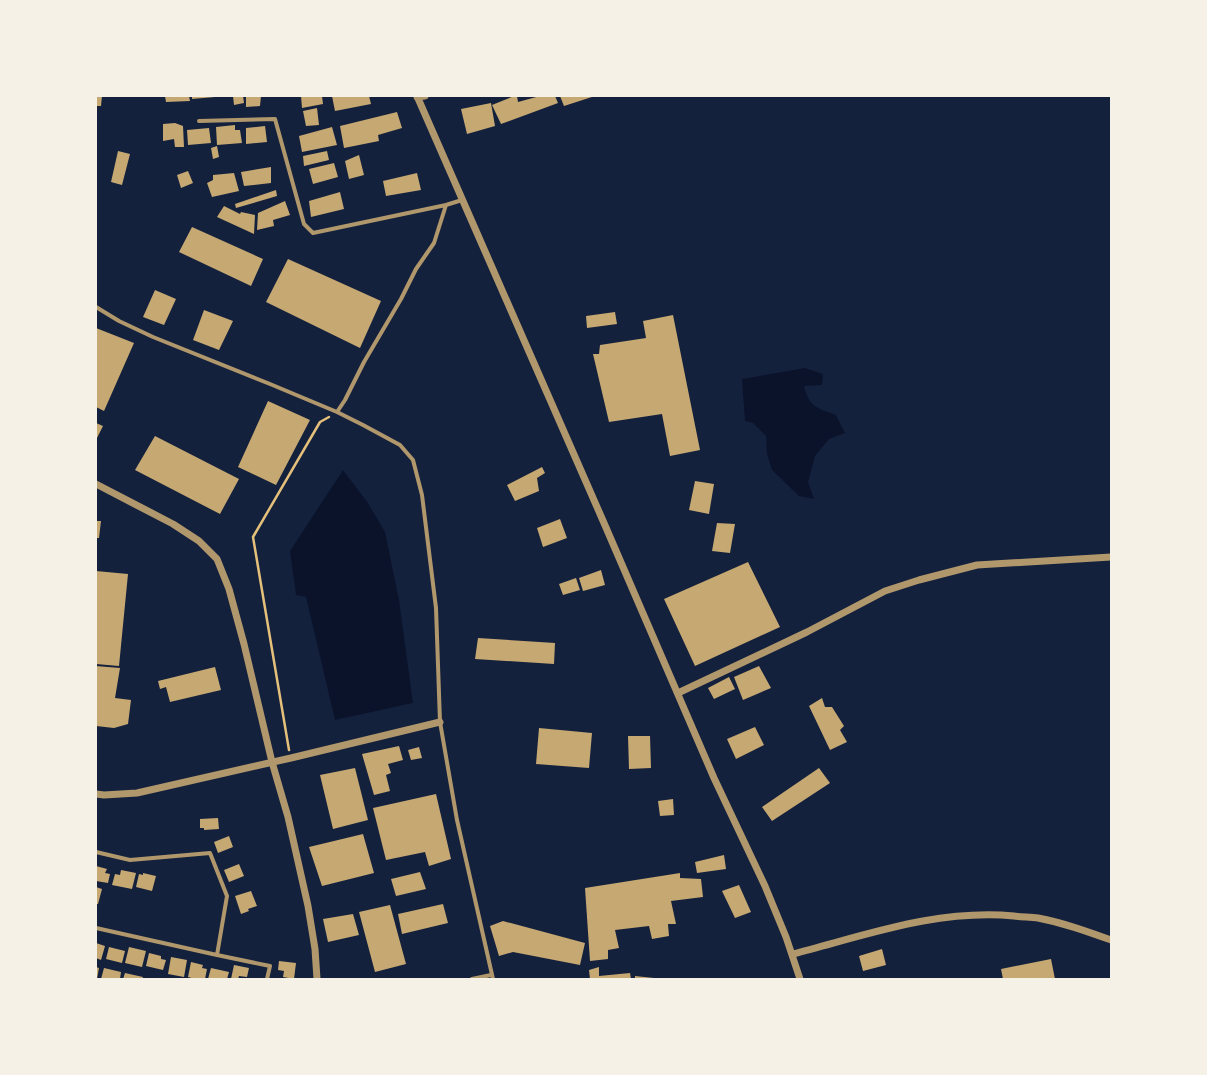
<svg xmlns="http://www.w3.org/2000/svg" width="1207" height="1075" font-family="Quicksand,sans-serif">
<rect width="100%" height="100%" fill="#14213d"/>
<!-- water -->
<path fill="#0b132b" d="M805,368L823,374L822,385L804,386C809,407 817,408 836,415L845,433L829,439L815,456L808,482L814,499L799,496L772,470L767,454L766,436L753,423L745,421L742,379Z
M343,470L368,503L385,532L399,600L413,703L335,720L306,597L296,595L290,551Z"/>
<!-- building -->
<path fill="#c6a872" d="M96,96H102L101,106H96Z
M165,96H189L190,101L166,102Z
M192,96H215V97L192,99Z
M233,96H243L244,103L234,105Z
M246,96H261L260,106L246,107Z
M301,96H322L323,104L302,108Z
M332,96H369L371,104L335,111Z
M514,96H517L518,102L540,96H555L558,103L501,124L492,105Z
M560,96H595L564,106Z
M491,103L495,126L467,134L461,109Z
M317,108L319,125L306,126L303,111Z
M397,112L402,128L378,135L379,141L344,148L340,126Z
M175,123L183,126L184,147H175L174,139L163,141V124Z
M235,125V130H240L242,143L217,145L216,127Z
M265,126L267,142L246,144V128Z
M332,127L337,145L302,152L299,136Z
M209,128L211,143L188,145L187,130Z
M217,146L219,157L213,159L211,148Z
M118,151L130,154L122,185L111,182Z
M327,151L329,160L304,166L303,156Z
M359,155L364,175L349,179L345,161Z
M334,163L338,177L313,184L309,169Z
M271,167V183L244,186L241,172Z
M188,171L193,183L181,188L177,175Z
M234,173L239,191L212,197L207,183L213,180V175Z
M417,173L421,190L386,196L383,181Z
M276,190L277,196L236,208L235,204Z
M340,192L344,209L311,217L309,201Z
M285,201L290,215L273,220L274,226L257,230L258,213Z
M224,206L240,214L241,212L255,215L254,234L217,217Z
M192,227L263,259L251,286L179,252Z
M288,259L381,301L360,348L266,302Z
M155,290L176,299L164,325L143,317Z
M204,310L233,321L219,350L193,340Z
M615,312L617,324L587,328L586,316Z
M673,315L700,450L670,456L662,414L609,422L593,354H599L600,345L646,338L643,321Z
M96,328L134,343L104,411L96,407Z
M268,401L310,420L276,485L238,467Z
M96,423L103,426L96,440Z
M155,436L239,479L220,514L135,470Z
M542,467L545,473L537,478L539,491L515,501L507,485Z
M695,481L714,484L709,514L689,510Z
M560,519L567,538L543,547L537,528Z
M96,521H101L99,538H96Z
M717,523L735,524L730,553L712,551Z
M748,562L780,627L695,666L664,599Z
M601,570L605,585L583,591L579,578Z
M96,571L128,574L119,666L96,664Z
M576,578L580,590L563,595L559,584Z
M478,638L555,643L554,664L475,659Z
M96,666L120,668L115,698L131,700L128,724L114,728L96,726Z
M759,666L771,688L743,700L734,677Z
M215,667L221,690L170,702L166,687L160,689L158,681Z
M729,677L735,689L714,699L708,688Z
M822,698L825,707H832L844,726L840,730L847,742L830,750L809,706Z
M755,727L764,745L736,759L727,739Z
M539,728L592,733L589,768L536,764Z
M628,736H650L651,768L629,769Z
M399,746L403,760L388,764L391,773L386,775L390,791L374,795L362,754Z
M419,747L422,758L411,760L408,750Z
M355,768L368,820L333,829L320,775Z
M819,768L830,783L772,821L762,807Z
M436,794L451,859L429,866L425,852L386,860L373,808Z
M673,799L674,815L660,816L658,801Z
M218,818L219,829L204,830V828H200V819Z
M363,834L374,873L322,886L309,847Z
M229,836L233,847L218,853L214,842Z
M724,855L726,869L697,873L695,862Z
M239,864L244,876L229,882L224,870Z
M96,866L107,869L105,873L110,874L108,883L96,881Z
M121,870L136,873L132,889L112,885L115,874L120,875Z
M420,872L426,889L396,896L391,879Z
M143,873L156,876L152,891L136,887L139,874L143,875Z
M680,873V878L701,879L703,897L671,901L676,924H668L669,936L652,939L649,926L615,930L619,948L608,950V959L590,961L585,888Z
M739,885L751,912L735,918L722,891Z
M96,887L102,889L98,904H96Z
M251,891L257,906L248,909L249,911L241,914L235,896Z
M443,904L448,923L402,934L398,914Z
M390,905L406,964L375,972L359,912Z
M353,914L359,935L328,942L323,919Z
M503,921L585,943L580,965L513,952L499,956L490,926Z
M96,943L105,946L101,960L96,958Z
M109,947L125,951L122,963L106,959Z
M129,947L146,951L142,967L125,963Z
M882,949L886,965L863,971L859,956Z
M149,953L161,956V959L166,960L163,970L146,966Z
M171,957L187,960L184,977L168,974Z
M1051,959L1055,979H1003L1001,969Z
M279,961L296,963L294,979L283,977L284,971L278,970Z
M191,962L203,965L202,968L207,969L205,979H195L188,977Z
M234,965L249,968L247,977L239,976L238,979H231Z
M96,967L99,968L97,979H96Z
M599,967V976L630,973L631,979H590L589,970Z
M104,968L121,972L120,979H101Z
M211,968L229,972L227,979H208Z
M125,973L143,977L142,979H123Z
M635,976L654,978V979H635Z"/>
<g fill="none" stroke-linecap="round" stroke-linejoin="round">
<!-- path -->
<path stroke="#e5c07b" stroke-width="2.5" d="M289,750L253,537L320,422L329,417"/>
<!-- minor -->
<path stroke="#b1986c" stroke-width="4" d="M199,121L275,119L304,224L313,233L446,205
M96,307L119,321L153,337L270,384L337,412L363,425L400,445L413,460L422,495L436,608L440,722L457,820L493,979
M337,412L345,400L364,362L401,299L416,269L434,243L446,205L462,200
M96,852L130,860L210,853L227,896L217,955L96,928
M217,955L270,966L267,979
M472,979L491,975"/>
<!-- tertiary -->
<path stroke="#b1986c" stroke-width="7" d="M417,96L604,523L714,778L765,886L786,937L800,979
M417,97L425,96
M96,484L173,524L199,541L217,559L229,589L244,644L272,762L288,817L308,906L315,949L317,979
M678,693L807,632L885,591L919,580L977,565L1111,557
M96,794L104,795L137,793L291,758L440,722
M793,954C867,935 936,909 1014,916C1022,917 1030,917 1038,918C1064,923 1086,931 1111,940"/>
</g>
<!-- border -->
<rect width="1207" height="1075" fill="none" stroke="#f6f1e7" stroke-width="194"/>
</svg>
